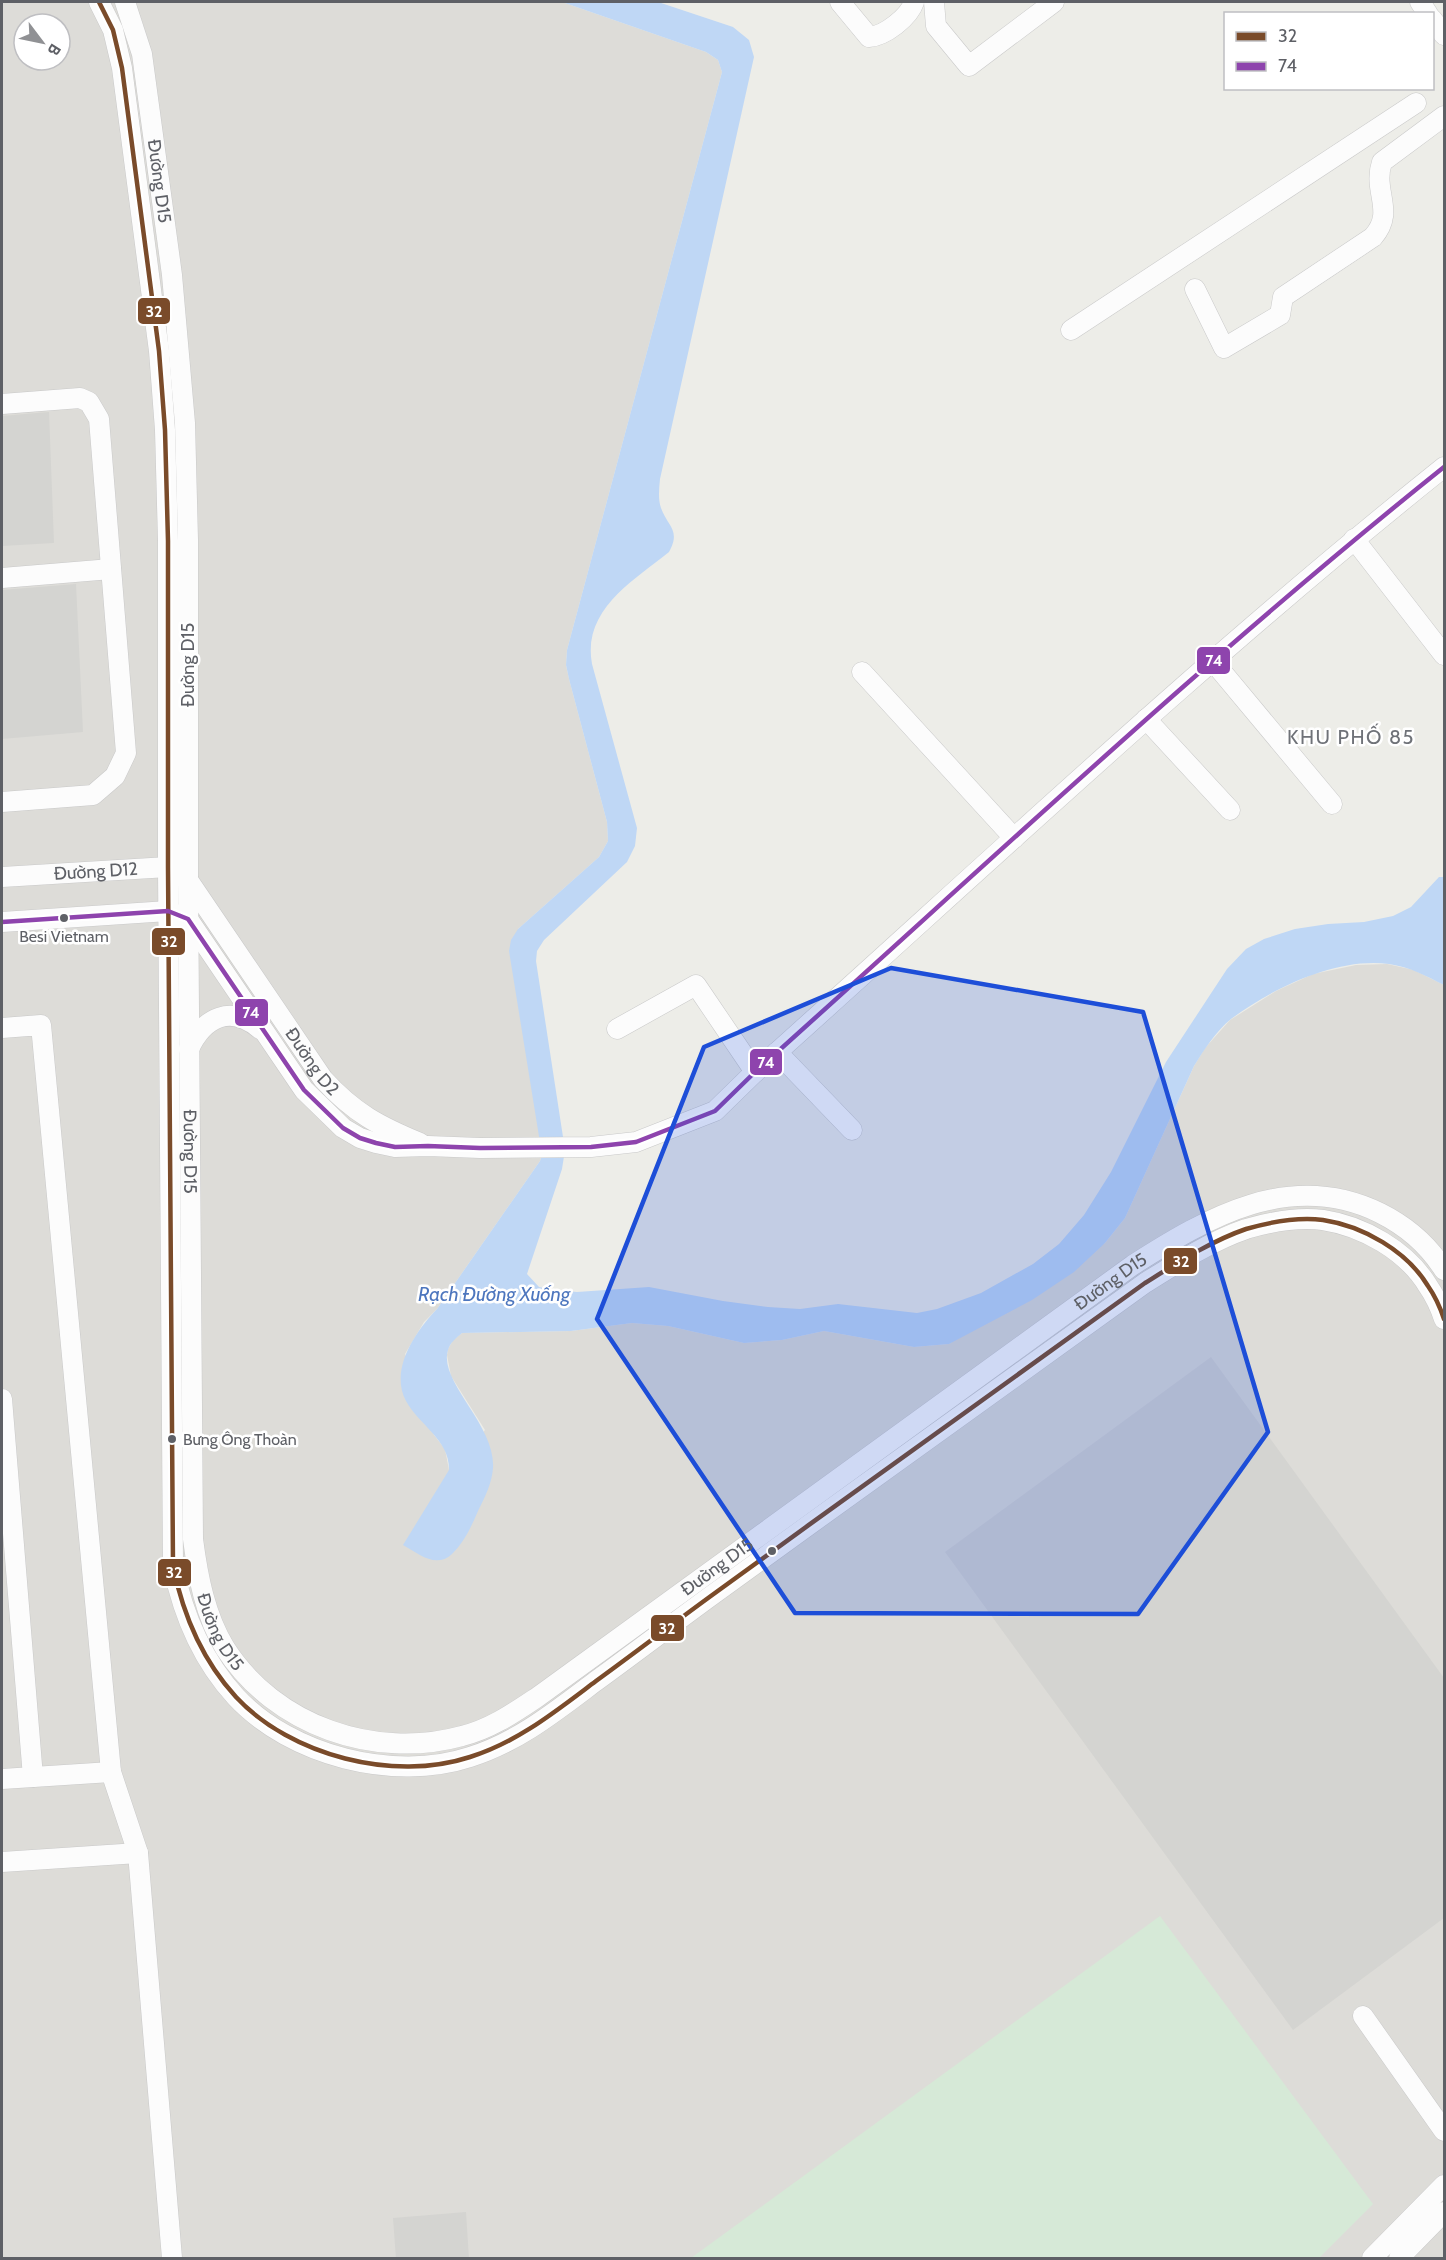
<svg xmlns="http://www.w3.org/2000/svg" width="1446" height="2260" font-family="Cabin,sans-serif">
<rect width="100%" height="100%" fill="#edede8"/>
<!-- industrial -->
<path fill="#dddcd8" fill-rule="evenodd" d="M2,2H562L706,52L718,60L722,72L567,650L566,665L569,679L607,822L608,841L599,857L518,929L542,1155L540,1161L437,1309L424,1322L405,1354L434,1435L445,1449L449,1470L485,1430L451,1376L447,1355L448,1349L453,1340L462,1333L571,1331L632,1323L668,1326L744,1343L782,1340L824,1331L914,1347L949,1344L1105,1243L1125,1218L1194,1066L1205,1048L1230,1020L1276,991L1313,974L1356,965L1387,964L1414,970L1444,985V2258H2ZM24,24H60V60H24Z"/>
<!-- green -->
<path fill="#d6e9d7" d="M1160,1916L1373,2204L1319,2258H691Z"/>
<!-- water -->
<path fill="#bfd7f5" d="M562,2H658L733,27L749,40L754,57L660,479C659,489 658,499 661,508C668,527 681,530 669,552C633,581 582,610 592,664L637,828L635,846L627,862L544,940L537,951L536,961L565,1150L562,1169L527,1274L539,1287L549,1289L577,1292L649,1287L723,1301L768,1307L800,1309L838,1304L917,1313L937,1309L981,1293L1033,1264L1059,1244L1084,1215L1111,1172L1166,1062L1227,969L1246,949L1264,939L1295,929L1328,924L1364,922L1393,916L1411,907L1439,877H1444V985C1426,976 1410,967 1389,964C1336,957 1273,988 1231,1019C1216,1031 1204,1050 1194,1066L1125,1218L1105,1243L1074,1272L1032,1300L949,1344L914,1347L824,1331L782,1340L744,1343L668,1326L632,1323L571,1331L462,1333C456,1338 450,1343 448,1350C438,1381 496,1425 493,1468C492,1483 485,1497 478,1511C471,1527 465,1541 452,1554C436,1569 419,1554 403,1545L449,1470C450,1440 419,1425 406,1401C389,1369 416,1331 437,1309L540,1161L542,1155L509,951L511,940L518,929L599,857L608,841L607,822L569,679L566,665L567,650L722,72L718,60L706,52Z"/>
<!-- building -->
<path fill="#d4d4d1" d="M49,412L54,543L2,546V416Z
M76,584L83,732L2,739V590Z
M1211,1357L1444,1678V1918L1293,2030L945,1552Z
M466,2212L469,2259H396L393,2218Z"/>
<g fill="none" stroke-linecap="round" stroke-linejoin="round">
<defs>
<g id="minor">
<path d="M99,2L113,30L122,68L159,351L165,430L168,541V867L173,1566C183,1615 202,1660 236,1697C291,1756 394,1782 470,1757C518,1742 556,1711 596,1681C636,1652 675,1622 715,1593C858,1489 1002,1386 1145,1283C1177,1263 1211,1241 1246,1229C1270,1222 1298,1217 1323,1220C1363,1226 1407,1251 1428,1286C1435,1296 1440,1307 1444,1319"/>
<path id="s1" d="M125,2L142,54L172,275L185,423L188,540V880L193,1539C198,1577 205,1615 225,1648C275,1726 375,1760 462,1736C491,1729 515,1712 539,1696L1133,1265C1208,1217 1291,1169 1380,1213C1406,1226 1429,1246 1444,1270"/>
<path d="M840,2L869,37C885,36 909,17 914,2"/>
<path d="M934,2L936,26L969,66L1054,2"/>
<path d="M1420,2L1428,14"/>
<path d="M1432,19L1444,35"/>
<path d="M1195,289L1224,348L1280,315L1283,297L1373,237C1396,211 1372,192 1382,162L1444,116"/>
<path d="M1071,330L1416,103"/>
<path d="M2,404L80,398L89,402L99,419L126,753L115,776L93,795L2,802"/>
<path d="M1354,539L1444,655"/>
<path d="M2,578L111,569"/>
<path d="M1212,660L1332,804"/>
<path d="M862,672L1014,838"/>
<path d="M1146,719L1230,810"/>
<path id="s2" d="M2,877L168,867L188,880L323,1079C354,1113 379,1126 420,1143"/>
<path d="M2,922L168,911L188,919L304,1090L343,1128L360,1138L376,1143L395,1147L428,1146L480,1148L591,1147L636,1142L715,1111L755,1072C983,868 1205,658 1444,467"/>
<path d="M2,1028L41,1025L111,1772L138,1853L172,2258"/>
<path d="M617,1029L696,985L755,1072"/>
<path d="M189,1049C204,1017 231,1004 260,1029"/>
<path d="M777,1052L852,1130"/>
<path d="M2,1399L33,1777"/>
<path d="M2,1779L111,1772"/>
<path d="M2,1862L138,1853"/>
<path d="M1363,2016L1444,2131"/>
<path d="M1372,2258L1444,2185"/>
<path d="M1399,2258L1444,2212"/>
</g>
</defs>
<!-- minor casing -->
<use href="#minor" stroke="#c9c9c9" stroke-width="21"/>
<!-- minor -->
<use href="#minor" stroke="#fcfcfc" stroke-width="20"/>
<defs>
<path id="bus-1" d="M99,2L113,30L122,68L159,351L165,430L168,541V867L173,1566C183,1615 202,1660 236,1697C291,1756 394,1782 470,1757C518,1742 556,1711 596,1681C636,1652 675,1622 715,1593C858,1489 1002,1386 1145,1283C1177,1263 1211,1241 1246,1229C1270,1222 1298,1217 1323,1220C1363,1226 1407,1251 1428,1286C1435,1296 1440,1307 1444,1319"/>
<path id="bus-2" d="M2,922L168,911L188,919L304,1090L343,1128L360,1138L376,1143L395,1147L428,1146L480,1148L591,1147L636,1142L715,1111L755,1072C983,868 1205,658 1444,467"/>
</defs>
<!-- bus-1 casing -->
<use href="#bus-1" stroke="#fff" stroke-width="9"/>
<!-- bus-2 casing -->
<use href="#bus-2" stroke="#fff" stroke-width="9"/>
<!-- bus-1 -->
<use href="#bus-1" stroke="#7a4b2a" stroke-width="4.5"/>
<!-- bus-2 -->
<use href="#bus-2" stroke="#8e44ad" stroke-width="4.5"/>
</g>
<!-- marked area -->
<path fill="#1d4ed8" fill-opacity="0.2" stroke="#1d4ed8" stroke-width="4.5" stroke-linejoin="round" d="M891,968L1143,1012L1268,1432L1138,1614L795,1613L597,1319L704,1047Z"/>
<!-- markers -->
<g fill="#5e6066" stroke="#fff" stroke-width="2">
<circle cx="64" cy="918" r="5"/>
<circle cx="172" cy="1439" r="5"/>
<circle cx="772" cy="1551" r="5"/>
</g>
<g text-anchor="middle" stroke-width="5" stroke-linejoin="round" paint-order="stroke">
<!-- bus labels -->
<g font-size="16" fill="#5e6066" stroke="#fff">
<text x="64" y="942">Besi Vietnam</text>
<text x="183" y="1445" text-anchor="start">Bưng Ông Thoàn</text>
</g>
<!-- street labels -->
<g font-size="18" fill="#5e6066" stroke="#fff">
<text dy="6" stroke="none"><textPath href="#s1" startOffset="183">Đường D15</textPath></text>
<text transform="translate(188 665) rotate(-90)" y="6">Đường D15</text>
<text dy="6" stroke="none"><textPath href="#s2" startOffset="94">Đường D12</textPath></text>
<text dy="6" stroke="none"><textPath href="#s2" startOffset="410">Đường D2</textPath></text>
<text dy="6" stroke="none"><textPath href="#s1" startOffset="1155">Đường D15</textPath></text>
<text dy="6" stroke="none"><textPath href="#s1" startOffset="2720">Đường D15</textPath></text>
<text dy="6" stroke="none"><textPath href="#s1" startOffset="2234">Đường D15</textPath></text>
<text dy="6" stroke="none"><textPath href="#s1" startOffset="1640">Đường D15</textPath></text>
</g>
<!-- neighbourhood labels -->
<g font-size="20" letter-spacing="1.5" fill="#6f7278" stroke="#fff">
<text x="1351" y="744">KHU PHỐ 85</text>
</g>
<!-- water labels -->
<g font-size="20" font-style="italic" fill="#4d76be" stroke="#fff">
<text x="494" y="1301">Rạch Đường Xuống</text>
</g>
</g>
<g stroke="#fff" stroke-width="2">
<rect x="137" y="297" width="34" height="28" rx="6" fill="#7a4b2a"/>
<rect x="1196" y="646" width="35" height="29" rx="6" fill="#8e44ad"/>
<rect x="151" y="927" width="35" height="29" rx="6" fill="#7a4b2a"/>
<rect x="234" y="998" width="35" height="29" rx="6" fill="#8e44ad"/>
<rect x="749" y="1048" width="34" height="28" rx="6" fill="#8e44ad"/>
<rect x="1163" y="1247" width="35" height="28" rx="6" fill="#7a4b2a"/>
<rect x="157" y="1558" width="35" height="29" rx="6" fill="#7a4b2a"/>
<rect x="650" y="1614" width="35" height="28" rx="6" fill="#7a4b2a"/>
</g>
<g font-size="16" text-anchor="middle" font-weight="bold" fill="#fff">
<text x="154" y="317">32</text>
<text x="1214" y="666">74</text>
<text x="169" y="947">32</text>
<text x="251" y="1018">74</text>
<text x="766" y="1068">74</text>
<text x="1181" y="1267">32</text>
<text x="174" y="1578">32</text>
<text x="667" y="1634">32</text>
</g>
<!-- border -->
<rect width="1446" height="2260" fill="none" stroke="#5e6066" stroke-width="6"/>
<!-- legend -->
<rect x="1224" y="12" width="210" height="78" fill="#ffffff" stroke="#bfbfc2" stroke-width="1.5"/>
<rect x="1236" y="32" width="30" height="9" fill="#7a4b2a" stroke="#bfbfc2" stroke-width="1.5"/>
<text x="1278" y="42" font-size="18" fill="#5e6066">32</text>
<rect x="1236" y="62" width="30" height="9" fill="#8e44ad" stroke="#bfbfc2" stroke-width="1.5"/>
<text x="1278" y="72" font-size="18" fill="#5e6066">74</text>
<!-- north arrow -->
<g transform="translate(42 42) rotate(122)"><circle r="28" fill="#ffffff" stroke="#bfbfc2" stroke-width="1.5"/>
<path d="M0-4.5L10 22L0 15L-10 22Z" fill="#909194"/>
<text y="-9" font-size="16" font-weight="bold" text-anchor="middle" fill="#5e6066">B</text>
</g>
</svg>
